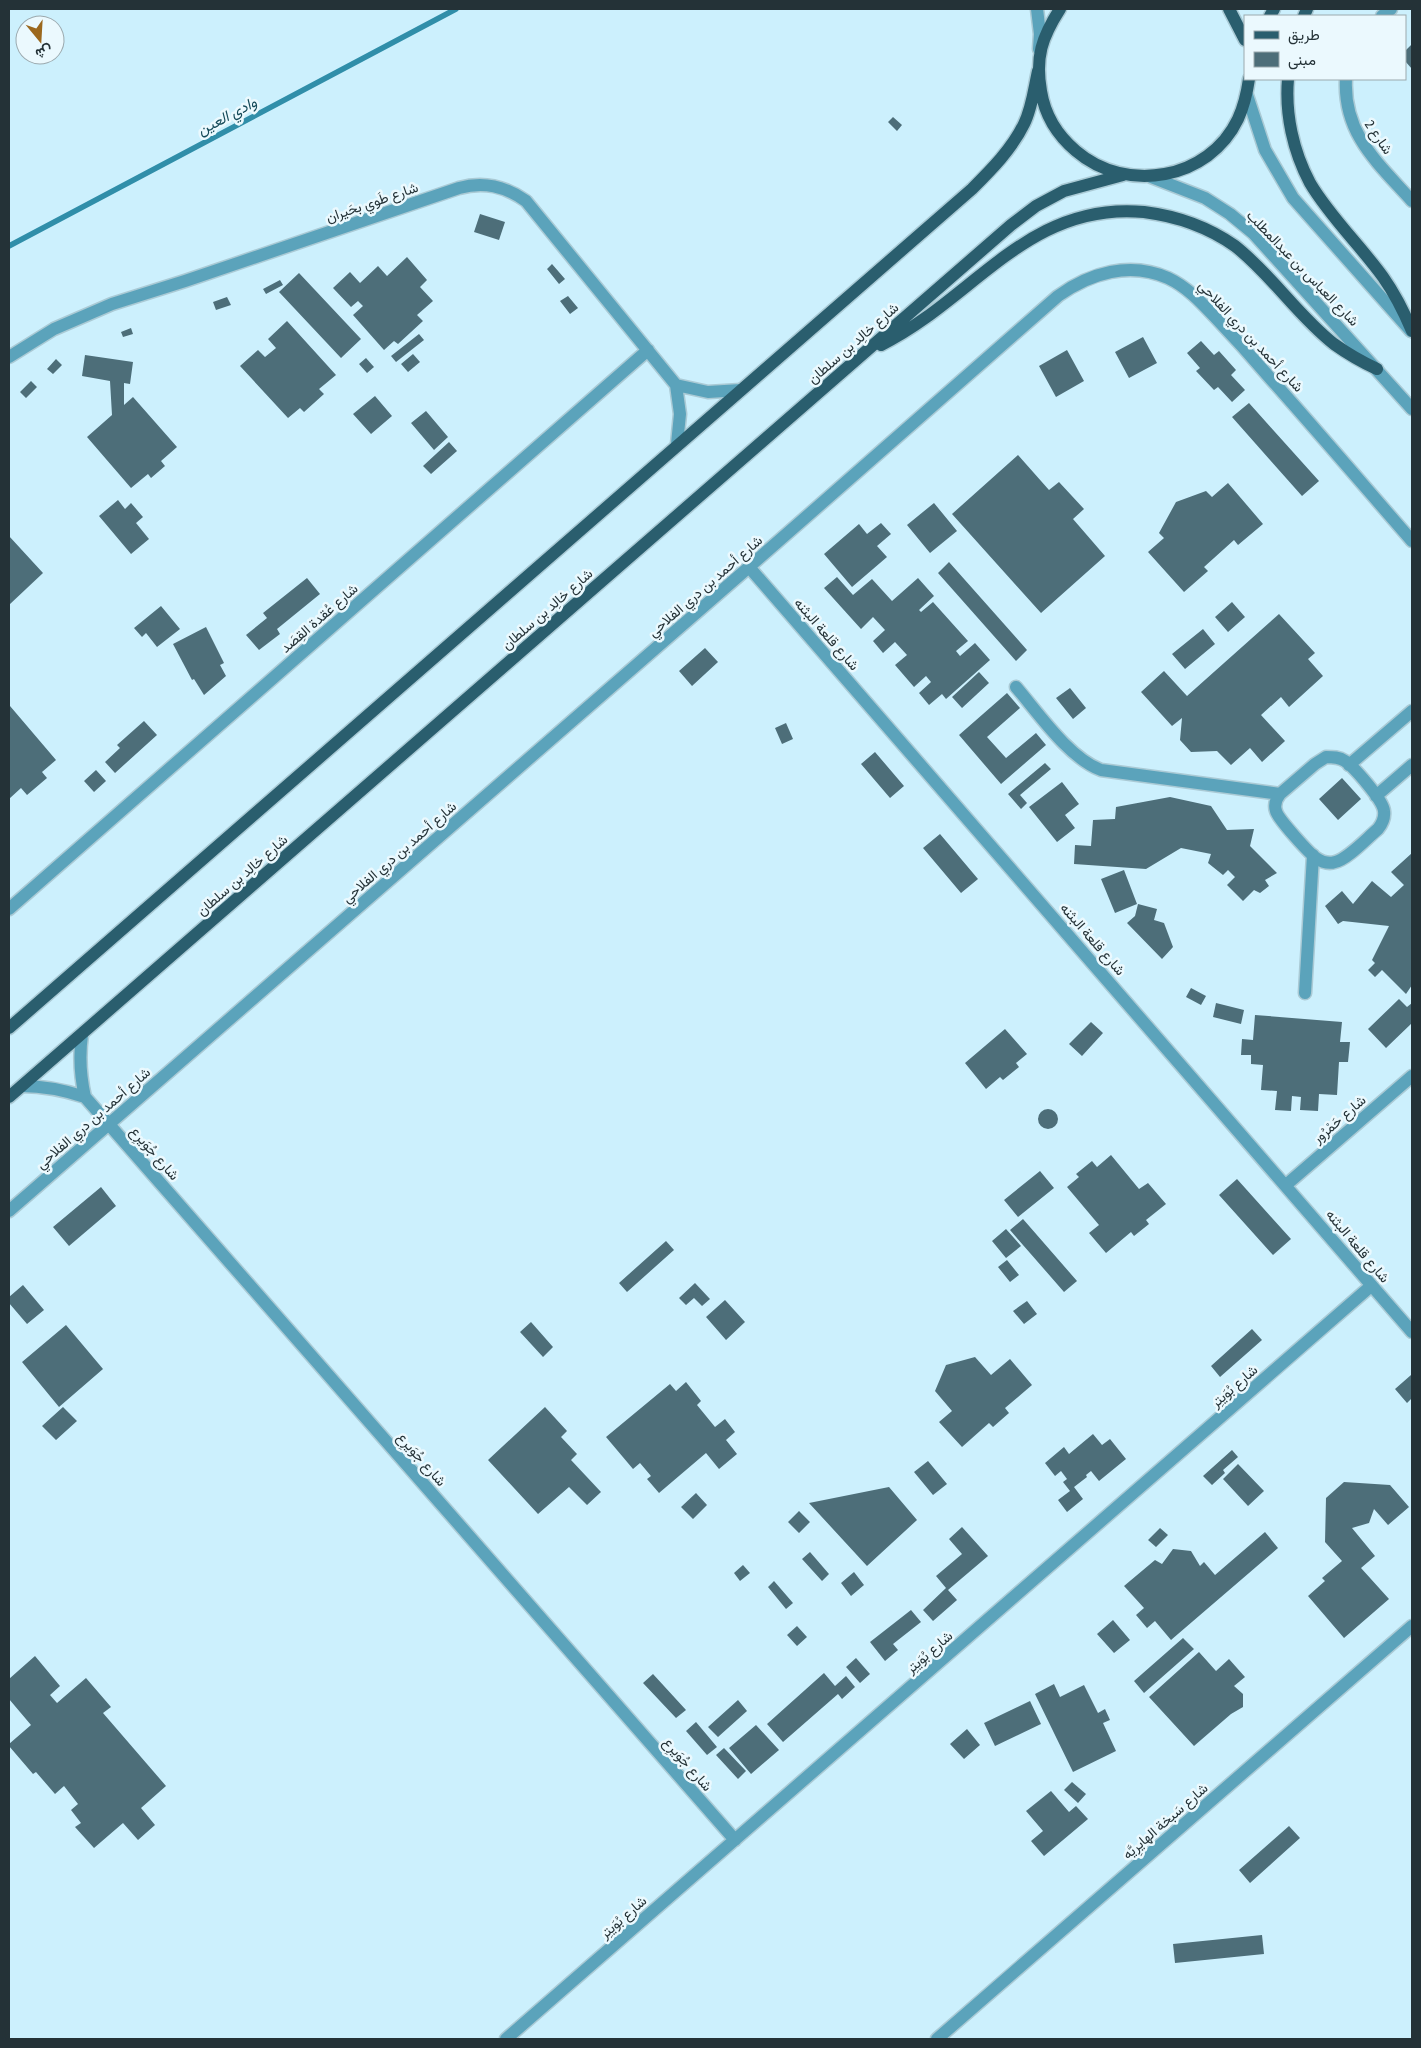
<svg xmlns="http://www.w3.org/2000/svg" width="1421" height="2048" font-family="'Fira Sans Condensed',Vazirmatn,sans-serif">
<rect width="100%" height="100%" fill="#ccf0fd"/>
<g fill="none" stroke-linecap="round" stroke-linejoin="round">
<!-- stream -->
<path stroke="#308ea9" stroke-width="5.5" d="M9,246L456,9"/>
</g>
<!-- building -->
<path fill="#4d6e79" d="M1412,44V69L1405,61V51Z
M893,117L902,125L897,131L888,122Z
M480,214L505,222L499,240L474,232Z
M407,257L427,280L420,287L433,301L417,315L423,321L398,344L394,341L384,350L353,315L363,306L358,301L351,307L333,288L350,272L360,283L378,266L387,276Z
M552,264L565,279L559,284L547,269Z
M299,273L361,339L341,358L279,292Z
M280,280L283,285L266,294L263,289Z
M568,296L578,308L570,314L560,301Z
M227,297L231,305L216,310L213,302Z
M287,321L336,375L319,389L324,394L304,412L300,408L288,418L240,366L258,350L265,357L276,348L268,339Z
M131,328L133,334L123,337L121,332Z
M419,334L424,340L396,362L391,356Z
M1143,337L1157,363L1129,378L1115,352Z
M1201,341L1214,355L1219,351L1236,370L1231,375L1245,390L1232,402L1218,387L1214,390L1196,371L1200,368L1187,353Z
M1067,350L1084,381L1056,397L1039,366Z
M413,354L420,362L408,372L401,364Z
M85,355L133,362L130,384L124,383V405L133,397L177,447L161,461L165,466L151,478L148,474L131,488L87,437L112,415L110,381L82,376Z
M366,358L374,367L367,373L359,364Z
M56,359L62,365L53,374L47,369Z
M31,381L37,387L26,398L20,392Z
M375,396L392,416L371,434L353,414Z
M1249,403L1319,481L1302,496L1232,417Z
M426,411L448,437L434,450L411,423Z
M449,442L457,451L431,474L423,466Z
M1018,455L1049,490L1059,482L1084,509L1073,519L1105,556L1041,613L952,514Z
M1228,483L1263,524L1238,545L1234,540L1204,567L1208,571L1184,592L1148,552L1164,538L1159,533L1176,502L1206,491L1212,497Z
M118,500L125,509L131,503L143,517L136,523L149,539L131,554L99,516Z
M934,503L957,531L930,553L907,525Z
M881,523L891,534L877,546L887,557L852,587L824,554L859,524L867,534Z
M9,536L43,573L9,605Z
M949,562L1027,650L1016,661L938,573Z
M837,577L853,595L872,579L892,601L918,578L934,596L919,610L921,612L933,602L968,641L956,651L960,656L975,643L990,660L946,699L942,694L929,705L919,693L931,682L926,676L914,687L895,665L907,655L895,642L883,653L873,641L885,630L873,617L861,629L824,588Z
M307,578L320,594L277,629L280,634L259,650L246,635L267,618L263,613Z
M1232,602L1245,617L1228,632L1215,617Z
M161,606L180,629L157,647L146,633L142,637L134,628Z
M1279,614L1315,653L1308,659L1323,676L1289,707L1281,697L1261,715L1285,741L1262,762L1250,748L1231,765L1217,751L1191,752L1180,740L1182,718L1172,726L1141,692L1164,671L1187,696Z
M206,627L224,663L220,665L226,676L204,695L194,679L192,680L173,644Z
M1203,629L1215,644L1185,669L1172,654Z
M705,648L718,662L692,686L679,671Z
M979,672L989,683L962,708L952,697Z
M1070,688L1086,708L1073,719L1056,698Z
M1007,693L1020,708L987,737L1006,758L1036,733L1046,745L1001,784L959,735Z
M10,706L56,760L42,772L47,778L27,795L21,788L9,799Z
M144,721L157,735L115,773L105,762L120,748L117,745Z
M786,723L793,739L782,744L775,728Z
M875,752L904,786L890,798L861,764Z
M1045,763L1051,769L1020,795L1027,803L1021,809L1008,794Z
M96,770L106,781L94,792L84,781Z
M1342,778L1361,799L1338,820L1319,799Z
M1062,782L1079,804L1065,815L1075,828L1057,842L1029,807Z
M1170,797L1211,806L1227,830L1254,829L1250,846L1277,873L1265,880L1269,886L1260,893L1254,890L1243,901L1227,885L1235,877L1228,870L1223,875L1208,863L1211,854L1181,848L1146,869L1074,864L1075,845L1091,846L1093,820L1115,819L1116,807Z
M940,834L978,879L961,893L923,848Z
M1412,853V985L1406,994L1382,970L1375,977L1368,970L1375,963L1372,960L1389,926L1343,921L1338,924L1325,906L1342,891L1353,904L1372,881L1391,897L1404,885L1391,872Z
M1124,870L1137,904L1115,913L1101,879Z
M1138,904L1157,909L1154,920L1164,923L1173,947L1162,959L1127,923L1135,916Z
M1191,988L1206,996L1201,1005L1186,997Z
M1399,999L1407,1007L1412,1003V1023L1386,1048L1368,1029Z
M1216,1003L1244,1010L1241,1024L1213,1017Z
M1255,1015L1342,1022L1340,1042H1350L1348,1062H1339L1337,1095L1319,1094L1318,1111L1300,1110L1301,1097L1292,1096L1291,1111L1275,1110L1277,1091L1261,1090L1263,1065L1251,1064V1055H1241L1242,1039L1253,1040Z
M1091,1022L1103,1033L1082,1056L1069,1044Z
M1005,1029L1027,1054L1016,1063L1019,1067L1003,1080L1000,1077L986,1089L965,1063Z
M1038 1119a10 10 0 1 1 20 0a10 10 0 1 1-20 0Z
M1111,1155L1139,1189L1148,1183L1166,1204L1146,1220L1149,1224L1134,1236L1131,1232L1106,1253L1089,1233L1099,1225L1067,1187L1079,1177L1076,1174L1092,1161L1097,1167Z
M1040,1171L1054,1188L1018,1217L1004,1200Z
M1237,1179L1291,1239L1273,1255L1219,1195Z
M101,1187L116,1206L69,1246L53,1227Z
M1023,1219L1077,1281L1064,1292L1010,1230Z
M1006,1229L1021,1246L1006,1258L992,1241Z
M666,1241L674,1250L627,1292L619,1283Z
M1007,1260L1019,1275L1010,1282L998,1267Z
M695,1283L710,1299L702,1306L694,1298L686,1305L679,1298Z
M23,1285L44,1310L27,1324L9,1303V1297Z
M725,1300L745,1322L726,1340L706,1317Z
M1027,1301L1037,1314L1024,1324L1013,1311Z
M531,1322L553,1347L543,1357L520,1332Z
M66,1325L103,1369L59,1407L22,1362Z
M1252,1329L1262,1340L1220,1377L1211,1366Z
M975,1357L991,1375L1010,1359L1032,1385L1005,1408L1009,1413L993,1427L989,1423L962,1447L939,1422L952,1411L935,1391L946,1365Z
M1411,1375L1412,1398L1407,1403L1395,1389Z
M686,1382L701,1401L697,1405L715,1427L725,1419L735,1432L726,1440L737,1454L719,1469L706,1453L659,1493L647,1479L651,1476L640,1463L633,1469L606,1437L670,1384L676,1391Z
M63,1407L77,1421L56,1440L42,1426Z
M545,1407L567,1431L561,1437L577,1454L571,1460L601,1492L587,1505L569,1487L538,1514L488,1460Z
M1093,1434L1102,1445L1110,1439L1126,1459L1099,1481L1091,1471L1086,1475L1087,1477L1074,1487L1083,1499L1067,1512L1058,1500L1070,1491L1063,1482L1067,1479L1061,1471L1055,1476L1045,1463L1064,1447L1069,1454Z
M1232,1450L1238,1457L1223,1470L1225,1473L1212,1485L1203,1476Z
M928,1461L947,1484L933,1495L914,1472Z
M1238,1464L1264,1491L1248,1506L1223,1479Z
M1344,1482L1390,1485L1409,1507L1388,1525L1374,1509L1369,1523L1352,1528L1375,1556L1361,1568L1389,1599L1344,1638L1308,1596L1325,1581L1322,1578L1342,1561L1325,1542L1326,1498Z
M889,1487L917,1520L867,1566L809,1503Z
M696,1493L707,1505L693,1519L681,1507Z
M799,1511L810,1522L799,1533L788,1522Z
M962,1527L988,1556L948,1590L957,1600L933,1621L923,1610L946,1588L936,1576L962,1554L949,1539Z
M1160,1528L1168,1535L1156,1547L1148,1540Z
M1265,1532L1278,1548L1171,1640L1155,1621L1147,1628L1136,1615L1144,1608L1124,1586L1155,1560L1162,1564L1173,1549L1191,1551L1200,1566L1204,1562L1215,1575Z
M810,1552L829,1574L822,1581L802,1559Z
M743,1565L750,1573L740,1581L734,1573Z
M854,1572L864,1585L851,1596L841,1583Z
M774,1581L793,1603L786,1609L768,1587Z
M911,1610L921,1622L893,1644L898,1650L885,1661L870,1642Z
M1113,1620L1130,1640L1114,1653L1097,1634Z
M797,1626L807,1637L797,1646L787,1635Z
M1183,1638L1194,1649L1144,1693L1134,1681Z
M1199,1652L1216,1671L1229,1659L1245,1677L1234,1686L1243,1694V1707L1231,1714L1194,1746L1149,1697Z
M35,1656L60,1686L50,1695L57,1703L86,1678L111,1707L103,1713L166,1786L141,1808L155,1825L138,1840L123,1823L94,1848L75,1827L81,1823L71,1810L78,1804L64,1786L55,1794L36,1772L33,1774L9,1746V1744L31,1725L9,1699V1679Z
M856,1658L870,1674L860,1683L846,1667Z
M824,1673L835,1686L846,1676L855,1687L842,1699L838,1694L783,1742L767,1724Z
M653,1674L686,1710L676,1718L643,1683Z
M1054,1684L1060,1697L1084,1685L1098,1713L1105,1709L1110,1720L1103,1723L1116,1751L1073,1772L1035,1694Z
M738,1700L747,1711L718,1737L708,1727Z
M1030,1701L1041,1724L995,1746L984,1723Z
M696,1722L717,1747L707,1755L686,1731Z
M756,1725L779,1750L751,1774L729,1748Z
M967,1729L980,1745L964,1759L950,1744Z
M724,1748L746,1771L738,1779L716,1755Z
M1072,1782L1086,1794L1078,1803L1064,1790Z
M1051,1791L1069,1812L1076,1806L1088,1819L1044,1856L1031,1841L1043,1831L1026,1811Z
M1289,1826L1300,1838L1250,1883L1239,1870Z
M1262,1935L1264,1954L1175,1963L1173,1944Z"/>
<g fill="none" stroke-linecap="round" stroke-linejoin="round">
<defs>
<path id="minor" d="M1037,9L1040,34L1039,49
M1382,16L1391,9
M1346,79C1343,134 1378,163 1412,201
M9,357L54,329L112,304L185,281L459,188C484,181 505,186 526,201L676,385L680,414L677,444
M676,385L708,392L741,390
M749,567L1412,1332
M1016,687C1039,714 1069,758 1101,770L1280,794
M1326,757C1333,757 1339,757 1345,761C1354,767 1383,800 1384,811C1385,818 1382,824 1378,829C1367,838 1348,859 1335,862C1329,864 1322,862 1316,858C1309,853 1278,819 1276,811C1274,805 1276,799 1280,794L1315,764Z
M1349,765L1412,711
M1376,796L1412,765
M9,909L648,350
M1305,993L1313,855
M82,1035C79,1056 80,1075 85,1097L735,1840
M22,1086C44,1086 64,1090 85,1097
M1286,1185L1412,1076
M9,1211L749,567L1058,296C1090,273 1130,261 1168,278C1187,287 1200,301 1214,316C1234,337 1252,357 1270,378C1318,432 1365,487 1412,541
M506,2039L1371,1286
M937,2039L1412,1626"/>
<path id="tertiary" d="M1247,95L1265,150L1293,198L1411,331
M1151,177L1205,198L1230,214L1253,233L1412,409"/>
<path id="primary" d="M1060,9C1042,37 1035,57 1041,91C1045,116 1057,135 1076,151C1126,194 1209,180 1238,119C1244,106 1247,93 1249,79
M1229,9L1245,40
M1270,16L1274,9
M1304,16L1307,9
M1288,79C1285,114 1293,151 1310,183C1330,217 1360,245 1383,277C1395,294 1404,312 1412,331
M881,345C974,299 1028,201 1144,212C1176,216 1208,227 1235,246C1272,275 1298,316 1334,344C1348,354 1362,362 1377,369
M9,1028L972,189C991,170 1012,149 1024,124C1032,108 1034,89 1038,71
M9,1097L1011,225L1036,206L1064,191L1123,175"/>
</defs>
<!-- minor casing -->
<use href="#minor" stroke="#aacad5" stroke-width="15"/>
<!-- tertiary casing -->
<use href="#tertiary" stroke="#aacad5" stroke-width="15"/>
<!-- primary casing -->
<use href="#primary" stroke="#aacad5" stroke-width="15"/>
<!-- minor -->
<use href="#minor" stroke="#5ba3bb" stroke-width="12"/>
<!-- tertiary -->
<use href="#tertiary" stroke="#5ba3bb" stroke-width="12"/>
<!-- primary -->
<use href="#primary" stroke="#2a5e6e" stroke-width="12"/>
</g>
<g text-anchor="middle" stroke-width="5" stroke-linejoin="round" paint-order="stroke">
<!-- street labels -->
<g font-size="14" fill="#243237" stroke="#ebf9fe">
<text transform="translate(1379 137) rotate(56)" y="5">شارع 2</text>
<text transform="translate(372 202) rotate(-19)" y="5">شارع طَوي بحَيران</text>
<text transform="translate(1303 268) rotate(46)" y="5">شارع العباس بن عبدالمطلب</text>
<text transform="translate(1251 336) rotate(47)" y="5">شارع أحمد بن دري الفلاحي</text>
<text transform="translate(853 343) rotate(-41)" y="5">شارع خالِد بن سلطان</text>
<text transform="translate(705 586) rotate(-41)" y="5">شارع أحمد بن دري الفلاحي</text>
<text transform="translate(547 609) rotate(-41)" y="5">شارع خالِد بن سلطان</text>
<text transform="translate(319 618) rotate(-41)" y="5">شارع عُقدة القِصَد</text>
<text transform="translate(827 634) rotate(49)" y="5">شارع قلعة البثنه</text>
<text transform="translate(399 852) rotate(-41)" y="5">شارع أحمد بن دري الفلاحي</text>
<text transform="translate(242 875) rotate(-41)" y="5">شارع خالِد بن سلطان</text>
<text transform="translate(1093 939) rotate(49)" y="5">شارع قلعة البثنه</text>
<text transform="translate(93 1118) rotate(-41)" y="5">شارع أحمد بن دري الفلاحي</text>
<text transform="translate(1339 1119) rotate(-41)" y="5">شارع حَمْرُور</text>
<text transform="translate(155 1153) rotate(49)" y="5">شارع جُوَيرِع</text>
<text transform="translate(1358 1246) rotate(50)" y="5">شارع قلعة البثنه</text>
<text transform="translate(1234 1386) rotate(-41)" y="5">شارع بُوَيتِر</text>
<text transform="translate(422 1459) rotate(49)" y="5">شارع جُوَيرِع</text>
<text transform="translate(929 1652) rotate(-41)" y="5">شارع بُوَيتِر</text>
<text transform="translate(688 1764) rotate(49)" y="5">شارع جُوَيرِع</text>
<text transform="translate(1165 1821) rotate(-41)" y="5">شارع سَبخة الهايرِيَّه</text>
<text transform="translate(623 1917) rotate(-41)" y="5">شارع بُوَيتِر</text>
</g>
<!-- water labels -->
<g font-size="15" font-style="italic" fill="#154a59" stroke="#ebf9fe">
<text transform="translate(227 116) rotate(-28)" y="5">وادي العين</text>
</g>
</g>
<!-- border -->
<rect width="1421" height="2048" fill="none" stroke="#243237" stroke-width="20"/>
<!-- legend -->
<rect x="1244" y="15" width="162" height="65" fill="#ebf9fe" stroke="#9ba9ae"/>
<rect x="1254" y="31" width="25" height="8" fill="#2a5e6e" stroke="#9ba9ae"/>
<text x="1288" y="40" font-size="15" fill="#243237">طريق</text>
<rect x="1254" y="52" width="25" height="15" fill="#4d6e79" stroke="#9ba9ae"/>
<text x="1288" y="65" font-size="15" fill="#243237">مبنى</text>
<!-- north arrow -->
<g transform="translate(40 40) rotate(162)"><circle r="24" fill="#ebf9fe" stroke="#9ba9ae"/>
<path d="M0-4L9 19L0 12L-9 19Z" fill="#9b681e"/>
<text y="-8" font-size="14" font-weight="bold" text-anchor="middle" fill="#243237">ش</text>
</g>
</svg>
